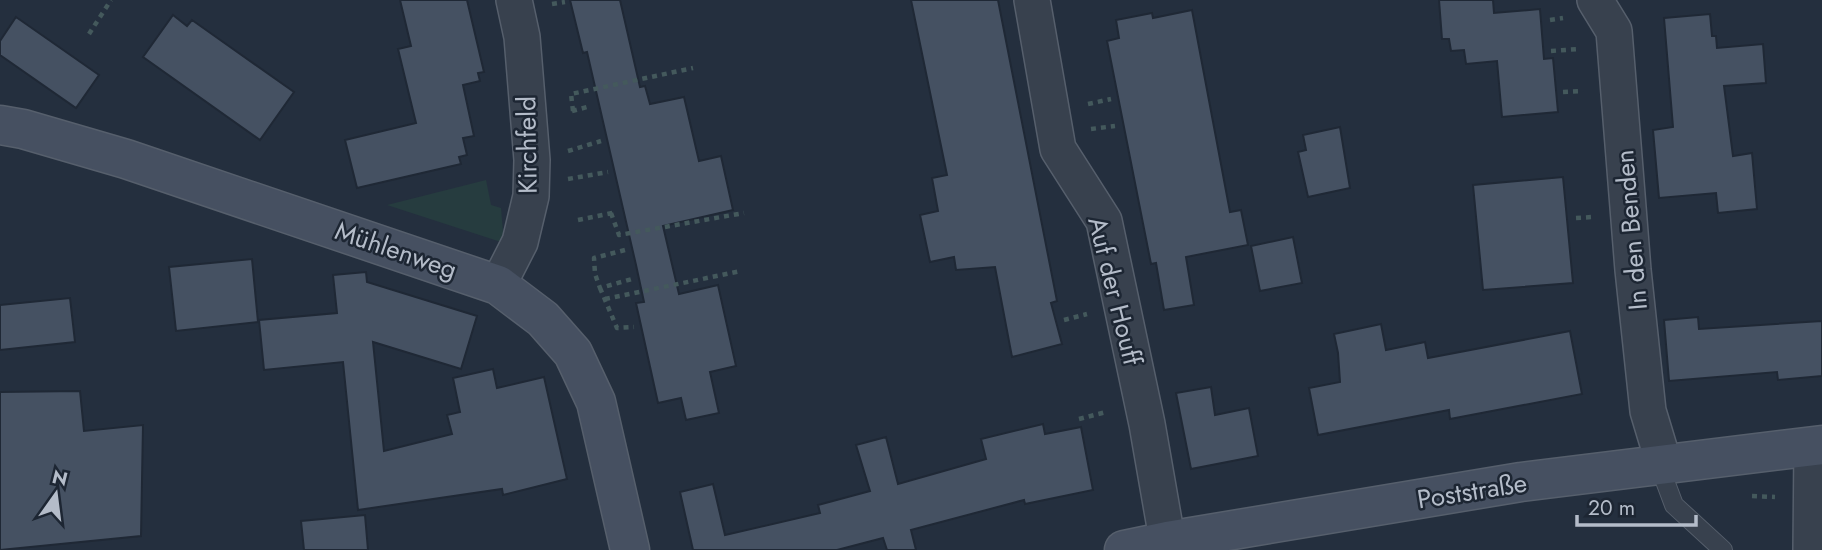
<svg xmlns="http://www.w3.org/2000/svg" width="1822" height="550" font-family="Jost,sans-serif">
<rect width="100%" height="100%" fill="#242f3e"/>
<!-- green -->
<path fill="#263c3f" d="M486,180L491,205L501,208L504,243L387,205Z"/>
<!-- building -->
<path fill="#455162" stroke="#1f2835" stroke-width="2" d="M400,0H467L484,72L478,73L480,81L463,85L474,136L463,138L467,155L459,157L461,164L357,188L345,140L416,123L398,49L411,46Z
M570,0H620L640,87L645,86L650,104L684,97L699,161L721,156L733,210L663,226L679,294L718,285L736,366L710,372L719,413L686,420L681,398L658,403L636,303L644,302L636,265L587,52L583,53Z
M911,0H998L1057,301L1051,303L1062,344L1012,357L995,267L956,270L954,257L930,262L920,215L938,211L932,178L947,175Z
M1439,0H1493L1494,13L1540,9L1544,59L1553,58L1558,112L1502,117L1497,61L1466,64L1464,50L1451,51L1449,39H1442Z
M1192,10L1230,212L1241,210L1248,245L1186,257L1194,305L1164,310L1156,263L1151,264L1107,41L1119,38L1116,20L1152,13L1153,18Z
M1710,14L1712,36H1716L1717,48L1763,44L1766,83L1724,86L1733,156L1752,153L1757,209L1718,213L1716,193L1659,198L1653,130L1673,127L1664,18Z
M173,15L187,26L192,20L294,92L260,140L143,57Z
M16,17L99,75L76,108L0,55V41Z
M1340,127L1350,188L1308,197L1298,152L1306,150L1303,135Z
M1563,177L1573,283L1483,290L1473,185Z
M1293,237L1302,283L1260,291L1251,246Z
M252,259L258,322L176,331L169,267Z
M366,272L367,282L477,316L461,369L373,342L384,451L452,434L447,415L460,412L453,378L493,369L497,388L544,377L567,479L503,495L502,489L358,510L343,362L264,370L259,320L337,313L333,275Z
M70,298L75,342L0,350V305Z
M1698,317L1699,329L1822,321V376L1778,380L1777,372L1669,381L1664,320Z
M1381,324L1386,350L1425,342L1428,358L1570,331L1582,394L1450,419L1449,410L1318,435L1309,388L1340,382L1338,353L1334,334Z
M1211,387L1215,415L1249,408L1258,456L1191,469L1176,393Z
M80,391L84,431L143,425L141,536L0,550V392Z
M1043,424L1045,434L1081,427L1093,490L1025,504L1024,500L911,530L916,550H887L883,538L837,550H693L680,492L713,484L725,535L820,513L818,505L870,491L856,445L886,437L898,484L986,459L981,439Z
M365,515L368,550H304L301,521Z"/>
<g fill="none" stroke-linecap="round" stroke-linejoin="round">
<defs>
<path id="service" d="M1659,465L1674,505L1723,550"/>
<path id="minor" d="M1032,0L1058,149L1104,221L1147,424L1169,550
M1595,0L1614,31L1633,270L1648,411L1664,464
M498,285L520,242L531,196L532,160L522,37L514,0
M1811,550L1812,446"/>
<path id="secondary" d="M0,125L23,129L126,159L498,285L543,319L573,353L596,402L630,550
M1124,550L1167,541L1521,482L1822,445"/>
</defs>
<!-- service casing -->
<use href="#service" stroke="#565f6c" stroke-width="20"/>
<!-- minor casing -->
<use href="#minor" stroke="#565f6c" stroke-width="38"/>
<!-- secondary casing -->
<use href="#secondary" stroke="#565f6c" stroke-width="41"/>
<!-- path -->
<path stroke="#44595c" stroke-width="4.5" stroke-dasharray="5 5" stroke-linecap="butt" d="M552,4L565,2
M1550,20L1563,18
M89,34L111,0
M1551,51L1578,49
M1563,92L1583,91
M1088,104L1111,99
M572,111L591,106
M573,111L571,94L693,68
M1091,129L1115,126
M568,151L601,141
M568,179L608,172
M611,213L619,235L744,213
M1576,218L1593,217
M578,220L617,212
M625,250L594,258L595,274L600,288L632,279
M600,288L617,328L634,327
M605,299L741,271
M1064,320L1087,314
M1079,419L1106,412
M1752,496L1775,497"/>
<!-- service -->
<use href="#service" stroke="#38414e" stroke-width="18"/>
<!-- minor -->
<use href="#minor" stroke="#38414e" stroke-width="35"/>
<!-- secondary -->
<use href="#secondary" stroke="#465061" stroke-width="38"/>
</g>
<g text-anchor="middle" stroke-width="5" stroke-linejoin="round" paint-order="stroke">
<!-- street labels -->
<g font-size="26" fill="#b4bcc9" stroke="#1d2633">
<text transform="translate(527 145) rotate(-91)" y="9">Kirchfeld</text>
<text transform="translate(1631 230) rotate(-95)" y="9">In den Benden</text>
<text transform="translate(396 250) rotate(19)" y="9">Mühlenweg</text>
<text transform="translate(1115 291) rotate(76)" y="9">Auf der Houff</text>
<text transform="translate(1472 491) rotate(-9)" y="9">Poststraße</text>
</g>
</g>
<!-- north arrow -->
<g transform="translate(56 494) rotate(14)" stroke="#1d2633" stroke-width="5" paint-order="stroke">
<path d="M0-5L12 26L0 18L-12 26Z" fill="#b4bcc9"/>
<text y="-10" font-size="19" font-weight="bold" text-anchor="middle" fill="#b4bcc9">N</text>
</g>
<!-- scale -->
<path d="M1577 515v10h119v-10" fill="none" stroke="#b4bcc9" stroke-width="3.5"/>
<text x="1588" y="515" font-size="21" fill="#b4bcc9" stroke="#1d2633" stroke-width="5" paint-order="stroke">20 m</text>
</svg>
